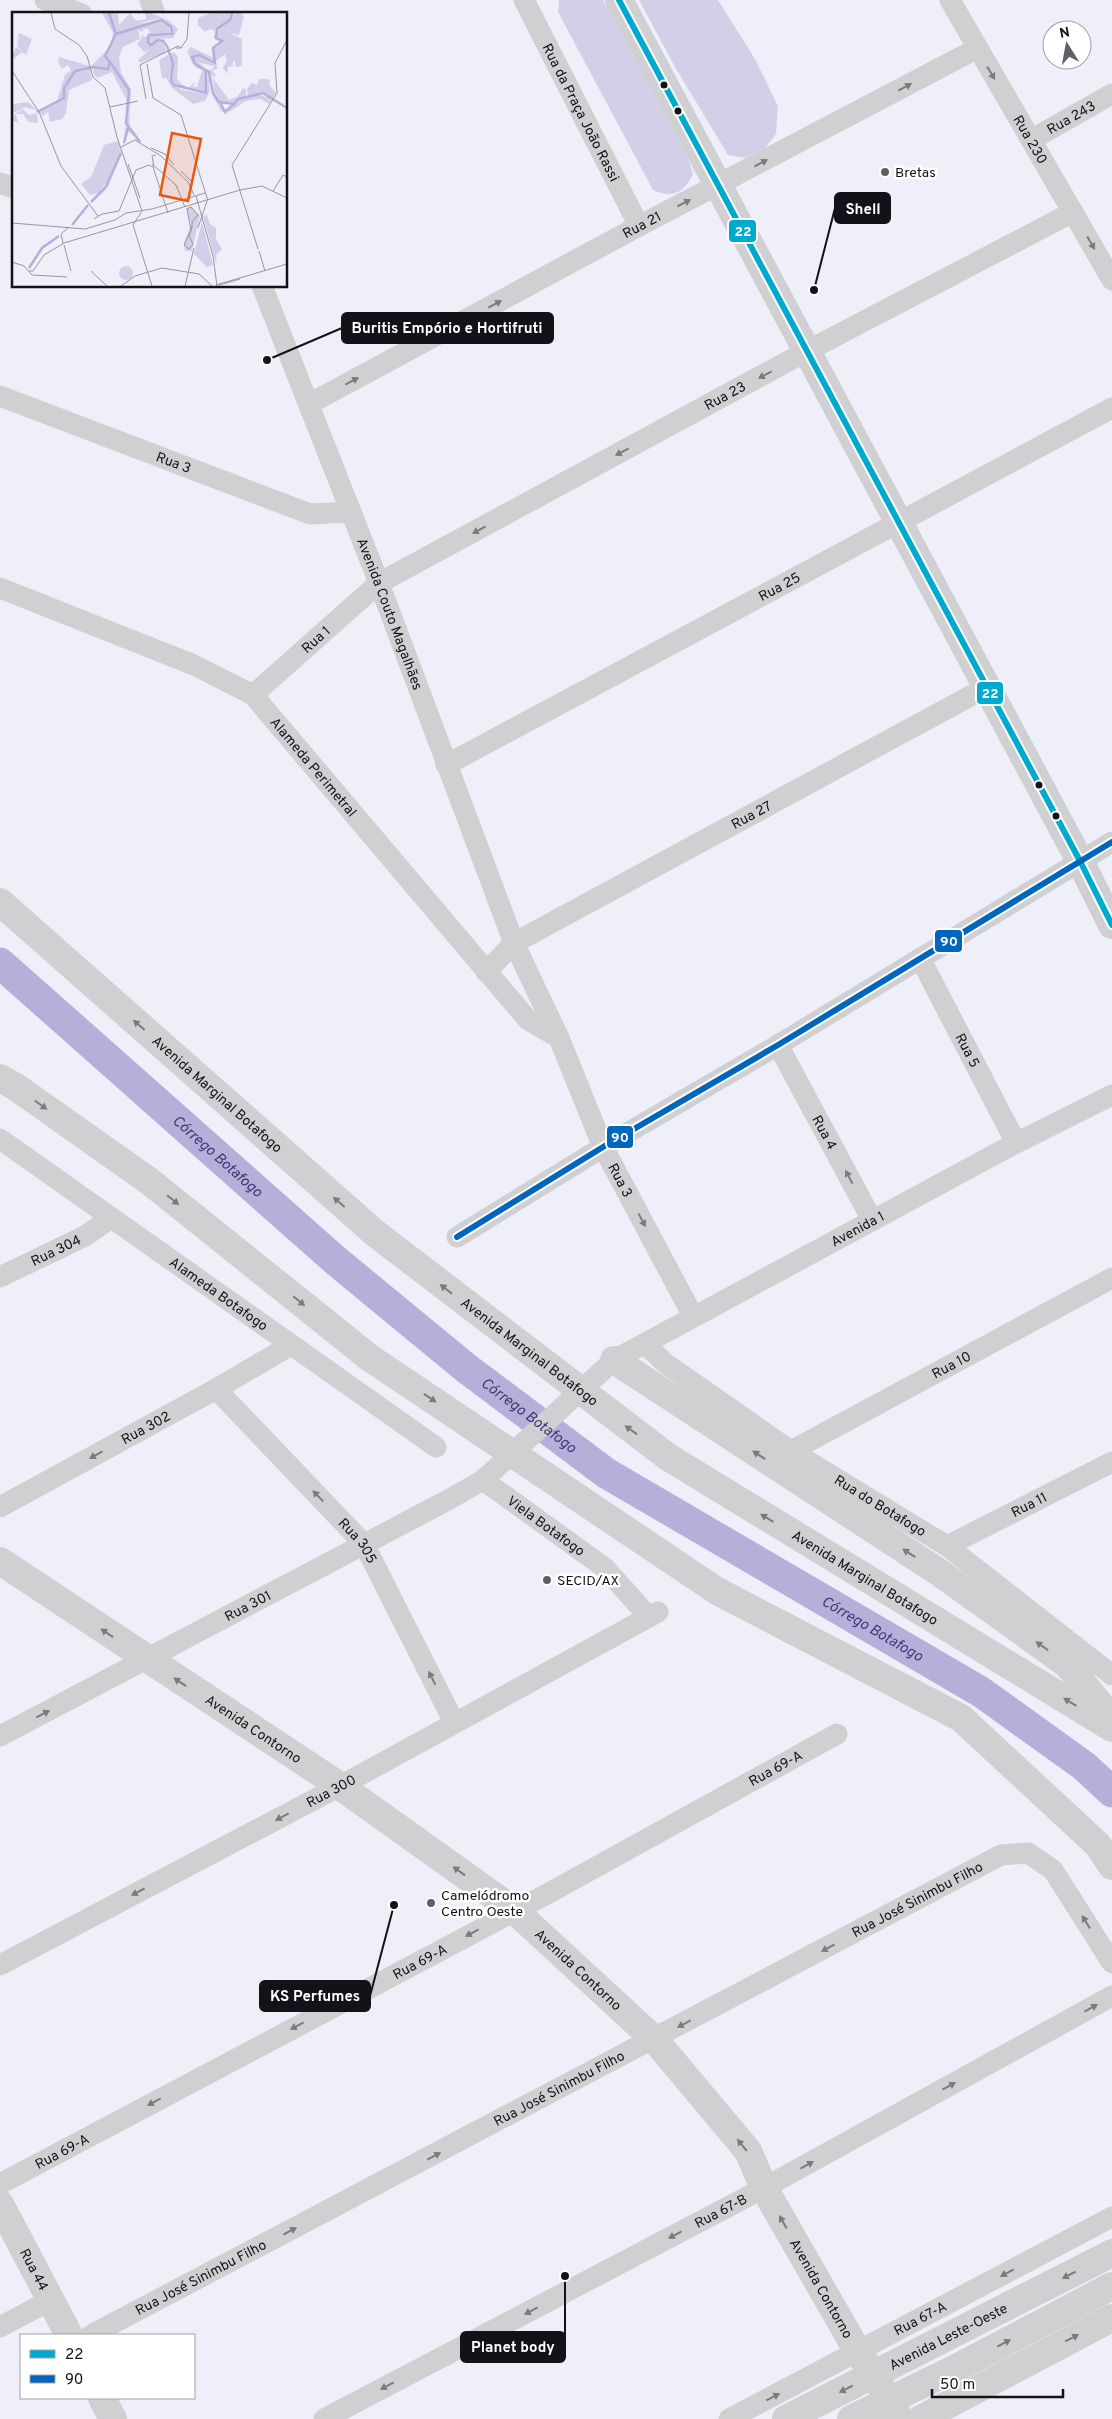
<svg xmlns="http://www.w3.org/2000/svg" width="1112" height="2419" font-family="Overpass,sans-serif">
<rect width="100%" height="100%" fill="#efeffa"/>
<!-- green -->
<path fill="#d2d0e9" d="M559,0H603L688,158L693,174C684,193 672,199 653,190L558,12Z
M639,0H718L755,59L778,106L776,134L765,148L745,158L728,155L675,67Z"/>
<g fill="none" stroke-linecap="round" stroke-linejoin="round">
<!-- river -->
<path stroke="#b5b0da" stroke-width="31" id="s1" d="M0,963L335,1260L466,1368L606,1473L981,1692L1084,1766L1112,1792"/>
<!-- minor -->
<g stroke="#d0d0d2" stroke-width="21">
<path d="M45,0L82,14"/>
<path d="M150,0L155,14"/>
<path id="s2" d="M524,0L639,226"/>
<path id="s3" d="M950,0L1112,280"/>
<path id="s4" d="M1031,140L1112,94"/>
<path d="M0,183L14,188"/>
<path id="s5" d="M262,286L379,583L514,943L559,1038L603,1147L693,1316"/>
<path id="s6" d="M0,396L310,514L351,512"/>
<path id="s7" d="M309,404L639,226L976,49"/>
<path id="s8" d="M0,588L194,665L253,695L528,1020L559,1038"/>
<path id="s9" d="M253,695L379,583L807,351L1073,212"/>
<path id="s10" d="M446,765L1112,408"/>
<path id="s11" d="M920,958L1016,1143"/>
<path id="s12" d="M486,972L514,943L987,687"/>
<path id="s13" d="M778,1045L872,1220"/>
<path id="s14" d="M0,1139L436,1447"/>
<path d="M457,1237L603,1147L778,1045L1112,842"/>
<path id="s15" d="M0,1277L85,1236L111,1218"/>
<path id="s16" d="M645,1344L665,1363L791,1451L947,1546L1112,1675"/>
<path id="s17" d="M216,1389L364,1544L454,1722"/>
<path id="s18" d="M791,1451L1112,1278"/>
<path id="s19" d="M483,1480L605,1568L649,1617"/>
<path id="s20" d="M0,1507L216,1389L291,1345"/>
<path id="s21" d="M947,1546L1112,1462"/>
<path id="s22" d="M0,1736L448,1500L483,1480L614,1360L1016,1143L1112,1095"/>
<path id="s23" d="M0,1965L340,1786L658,1612"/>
<path id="s24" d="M0,2184L549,1893L837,1734"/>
<path d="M0,2327L51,2300"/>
<path id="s25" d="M91,2335L1001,1855L1028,1853L1053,1870L1112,1963"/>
<path id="s26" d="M324,2419L764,2188L1112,1996"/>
<path id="s27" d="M729,2419L1112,2217"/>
</g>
<!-- major -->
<g stroke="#d0d0d2" stroke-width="28">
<path d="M619,0L1080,861L1112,925"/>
<path id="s28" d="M0,902L376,1234L668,1457L1112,1728"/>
<path d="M0,1078L16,1087L149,1181L370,1358L717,1591L961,1718L1098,1845L1112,1866"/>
<path d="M614,1360L940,1573L1067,1664L1112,1719"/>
<path id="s29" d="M0,1561L340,1786L515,1911L655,2040L748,2151L764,2188L858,2352L874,2375L900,2419"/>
<path id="s30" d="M0,2204L69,2335"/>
<path d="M102,2398L113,2419"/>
<path id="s31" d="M786,2419L1112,2253"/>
<path d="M851,2419L962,2365L1112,2286"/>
<path d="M921,2419L1112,2318"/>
</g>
<defs>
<path id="bus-1" d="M619,0L1080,861L1112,925"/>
<path id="bus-2" d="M457,1237L603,1147L778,1045L1112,842"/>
</defs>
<!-- bus-1 casing -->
<use href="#bus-1" stroke="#fff" stroke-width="10"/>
<!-- bus-2 casing -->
<use href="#bus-2" stroke="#fff" stroke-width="10"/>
<!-- bus-1 -->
<use href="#bus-1" stroke="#00a9ce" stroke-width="6"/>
<!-- bus-2 -->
<use href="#bus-2" stroke="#0065bd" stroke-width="6"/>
</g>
<!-- one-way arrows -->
<defs><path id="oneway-solid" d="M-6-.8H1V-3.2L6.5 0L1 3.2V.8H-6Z" transform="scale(1.25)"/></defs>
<g fill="#7b7a7f">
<use href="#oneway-solid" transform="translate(991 73) rotate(59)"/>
<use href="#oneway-solid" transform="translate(905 87) rotate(-28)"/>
<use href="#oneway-solid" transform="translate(761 163) rotate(-28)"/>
<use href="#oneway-solid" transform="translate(684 203) rotate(-27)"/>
<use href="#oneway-solid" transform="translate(1091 243) rotate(60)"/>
<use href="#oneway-solid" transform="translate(495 304) rotate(-28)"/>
<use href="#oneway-solid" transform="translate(765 375) rotate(152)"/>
<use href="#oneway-solid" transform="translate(352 381) rotate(-28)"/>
<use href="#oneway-solid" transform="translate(622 452) rotate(152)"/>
<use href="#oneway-solid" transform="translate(479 530) rotate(152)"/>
<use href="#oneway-solid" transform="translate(139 1025) rotate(-139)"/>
<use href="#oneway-solid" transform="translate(41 1105) rotate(35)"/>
<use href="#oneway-solid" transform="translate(849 1177) rotate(-118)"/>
<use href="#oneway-solid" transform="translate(173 1200) rotate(39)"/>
<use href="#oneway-solid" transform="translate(339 1202) rotate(-139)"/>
<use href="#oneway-solid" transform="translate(642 1220) rotate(62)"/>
<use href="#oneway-solid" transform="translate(446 1289) rotate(-142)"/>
<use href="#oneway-solid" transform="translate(299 1301) rotate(39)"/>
<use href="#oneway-solid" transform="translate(430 1398) rotate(34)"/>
<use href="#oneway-solid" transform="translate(631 1430) rotate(-144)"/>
<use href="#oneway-solid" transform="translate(96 1455) rotate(151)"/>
<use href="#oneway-solid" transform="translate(759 1455) rotate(-147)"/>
<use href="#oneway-solid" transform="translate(318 1496) rotate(-134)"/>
<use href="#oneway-solid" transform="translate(767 1518) rotate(-149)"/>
<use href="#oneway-solid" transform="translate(909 1553) rotate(-147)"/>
<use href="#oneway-solid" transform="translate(107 1633) rotate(-146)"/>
<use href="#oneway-solid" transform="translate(1042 1646) rotate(-145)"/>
<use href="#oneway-solid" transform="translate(432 1678) rotate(-117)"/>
<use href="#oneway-solid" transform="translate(180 1682) rotate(-147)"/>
<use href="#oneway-solid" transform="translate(1070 1702) rotate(-149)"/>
<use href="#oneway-solid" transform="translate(43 1714) rotate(-27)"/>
<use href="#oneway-solid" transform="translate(282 1817) rotate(152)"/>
<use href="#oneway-solid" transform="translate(459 1871) rotate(-144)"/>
<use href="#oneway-solid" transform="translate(138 1892) rotate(152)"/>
<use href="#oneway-solid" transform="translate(1086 1922) rotate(-122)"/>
<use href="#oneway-solid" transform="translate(472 1933) rotate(152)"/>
<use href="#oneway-solid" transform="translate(828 1948) rotate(152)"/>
<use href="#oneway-solid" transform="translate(1091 2008) rotate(-29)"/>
<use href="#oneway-solid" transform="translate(684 2024) rotate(152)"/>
<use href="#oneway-solid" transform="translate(297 2026) rotate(152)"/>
<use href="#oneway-solid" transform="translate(949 2086) rotate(-29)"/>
<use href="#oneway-solid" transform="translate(154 2102) rotate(152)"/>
<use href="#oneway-solid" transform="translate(742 2145) rotate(-129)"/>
<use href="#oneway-solid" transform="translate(434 2156) rotate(-28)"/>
<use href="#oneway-solid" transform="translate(807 2165) rotate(-29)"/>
<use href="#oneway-solid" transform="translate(783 2222) rotate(-120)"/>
<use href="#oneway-solid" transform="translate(290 2231) rotate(-28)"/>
<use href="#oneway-solid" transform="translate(675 2235) rotate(152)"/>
<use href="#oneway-solid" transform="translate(1007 2273) rotate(152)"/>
<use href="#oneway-solid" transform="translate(1069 2275) rotate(153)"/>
<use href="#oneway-solid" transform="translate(531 2311) rotate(152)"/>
<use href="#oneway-solid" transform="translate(1072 2338) rotate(-27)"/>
<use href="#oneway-solid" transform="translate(1004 2343) rotate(-28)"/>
<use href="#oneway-solid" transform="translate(387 2386) rotate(152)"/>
<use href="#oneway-solid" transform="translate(846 2389) rotate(153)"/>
<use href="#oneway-solid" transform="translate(773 2397) rotate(-27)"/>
</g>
<!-- markers -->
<g fill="#131219" stroke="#fff" stroke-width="2">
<circle cx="664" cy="85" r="4.5"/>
<circle cx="678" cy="111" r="4.5"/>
<circle cx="1039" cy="785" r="4.5"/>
<circle cx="1056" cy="816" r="4.5"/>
</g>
<g fill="#605f68" stroke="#fff" stroke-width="2">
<circle cx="885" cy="172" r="5"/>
<circle cx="547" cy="1580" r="5"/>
<circle cx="431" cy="1903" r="5"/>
</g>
<g text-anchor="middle" stroke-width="5" stroke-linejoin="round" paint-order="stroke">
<!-- street labels -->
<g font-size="14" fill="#131219" stroke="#fff">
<text dy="5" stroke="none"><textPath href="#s2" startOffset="126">Rua da Praça João Rassi</textPath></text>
<text dy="5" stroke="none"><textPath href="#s4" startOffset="46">Rua 243</textPath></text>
<text dy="5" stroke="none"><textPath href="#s3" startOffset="161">Rua 230</textPath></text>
<text dy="5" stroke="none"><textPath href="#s7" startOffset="378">Rua 21</textPath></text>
<text dy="5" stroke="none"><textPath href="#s9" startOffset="562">Rua 23</textPath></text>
<text dy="5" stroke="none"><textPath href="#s6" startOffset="186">Rua 3</textPath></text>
<text dy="5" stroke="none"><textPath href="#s10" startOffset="378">Rua 25</textPath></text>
<text dy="5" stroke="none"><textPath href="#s5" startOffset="352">Avenida Couto Magalhães</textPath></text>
<text dy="5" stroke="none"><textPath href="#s9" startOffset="84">Rua 1</textPath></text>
<text dy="5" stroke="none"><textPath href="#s8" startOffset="369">Alameda Perimetral</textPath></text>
<text dy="5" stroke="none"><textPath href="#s12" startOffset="310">Rua 27</textPath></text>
<text dy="5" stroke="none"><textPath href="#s11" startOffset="104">Rua 5</textPath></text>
<text dy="5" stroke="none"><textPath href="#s28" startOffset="290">Avenida Marginal Botafogo</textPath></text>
<text dy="5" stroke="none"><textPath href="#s13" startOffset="99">Rua 4</textPath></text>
<text dy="5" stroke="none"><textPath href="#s5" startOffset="964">Rua 3</textPath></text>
<text dy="5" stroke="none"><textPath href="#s22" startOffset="1001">Avenida 1</textPath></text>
<text dy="5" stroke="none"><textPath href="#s15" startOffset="62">Rua 304</textPath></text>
<text dy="5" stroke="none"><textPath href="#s14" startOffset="268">Alameda Botafogo</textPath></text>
<text dy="5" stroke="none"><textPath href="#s28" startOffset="695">Avenida Marginal Botafogo</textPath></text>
<text dy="5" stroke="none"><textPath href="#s18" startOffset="182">Rua 10</textPath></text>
<text dy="5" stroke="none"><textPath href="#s20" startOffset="166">Rua 302</textPath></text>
<text dy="5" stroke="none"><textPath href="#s21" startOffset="92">Rua 11</textPath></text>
<text dy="5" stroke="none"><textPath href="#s16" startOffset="286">Rua do Botafogo</textPath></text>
<text dy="5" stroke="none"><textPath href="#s19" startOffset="78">Viela Botafogo</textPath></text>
<text dy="5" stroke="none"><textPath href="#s17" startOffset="208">Rua 305</textPath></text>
<text dy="5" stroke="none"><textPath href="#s28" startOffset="1100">Avenida Marginal Botafogo</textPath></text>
<text dy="5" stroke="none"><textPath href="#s22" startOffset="280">Rua 301</textPath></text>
<text dy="5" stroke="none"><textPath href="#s29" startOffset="304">Avenida Contorno</textPath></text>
<text dy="5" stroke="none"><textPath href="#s24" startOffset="880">Rua 69-A</textPath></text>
<text dy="5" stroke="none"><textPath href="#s23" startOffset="374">Rua 300</textPath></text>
<text dy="5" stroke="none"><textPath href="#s25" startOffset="934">Rua José Sinimbu Filho</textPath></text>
<text dy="5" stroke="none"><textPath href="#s24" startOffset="475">Rua 69-A</textPath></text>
<text dy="5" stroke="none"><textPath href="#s29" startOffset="709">Avenida Contorno</textPath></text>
<text dy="5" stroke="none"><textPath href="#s25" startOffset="529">Rua José Sinimbu Filho</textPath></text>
<text dy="5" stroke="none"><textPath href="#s24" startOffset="70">Rua 69-A</textPath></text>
<text dy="5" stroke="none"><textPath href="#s26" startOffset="448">Rua 67-B</textPath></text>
<text dy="5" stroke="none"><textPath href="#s30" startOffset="74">Rua 44</textPath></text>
<text dy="5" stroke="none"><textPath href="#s25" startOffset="124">Rua José Sinimbu Filho</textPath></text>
<text dy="5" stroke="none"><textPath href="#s29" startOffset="1114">Avenida Contorno</textPath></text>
<text dy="5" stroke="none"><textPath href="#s27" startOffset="216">Rua 67-A</textPath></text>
<text dy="5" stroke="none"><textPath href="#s31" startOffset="182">Avenida Leste-Oeste</textPath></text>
</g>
<!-- poi labels -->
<g font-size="14" fill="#131219" stroke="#fff" text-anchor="start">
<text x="895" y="177">Bretas</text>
<text x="557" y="1585">SECID/AX</text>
<text x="441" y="1900">Camelódromo<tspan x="441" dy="16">Centro Oeste</tspan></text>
</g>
<!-- water labels -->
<g font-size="15" font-style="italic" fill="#433578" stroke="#fff">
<text dy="5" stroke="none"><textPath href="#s1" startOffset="291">Córrego Botafogo</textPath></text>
<text dy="5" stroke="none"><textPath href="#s1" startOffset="696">Córrego Botafogo</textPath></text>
<text dy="5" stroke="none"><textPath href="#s1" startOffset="1101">Córrego Botafogo</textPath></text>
</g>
</g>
<!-- overview -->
<g transform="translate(12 12)">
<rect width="275" height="275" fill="#efeffa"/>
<path d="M90,1H106L107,13L118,1L124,9L134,7L133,1H139L156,8L166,17L161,26L146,27L140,31L137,28L139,24H159L160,15L148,6L124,12L147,9L157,15L158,22L141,21L135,28L138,33L147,29L151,31L155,40L128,51L126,48L137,38L132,40L125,32L130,26L129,23L133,25L139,20L134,16L130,20L126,18L128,27L111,35L107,45L109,61L119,77L117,116L130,130L116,120L111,134L116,91L100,60L86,66L82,63L80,53L98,35L101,21ZM199,1H219L218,8L205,16L203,25L208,31L210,28L205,25L207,16L220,8L222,1H229L232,4L227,23L217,21L230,27V53L225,56L222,48L220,52L222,54L216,55L215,62L211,56L215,48L213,42L203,50V42L201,51L188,42L185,43L205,54L206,56L200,59L204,63L201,66L217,88L226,84L231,76L234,77V85L225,86L222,91L208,89L202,79L201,65L196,59L200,68V80L205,88L215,101L227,88L246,82L253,85L255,83L250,80L236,84L235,77L240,71L245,73L247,67H254L258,68L257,73L264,81L257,92L248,87L234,89L214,102L209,99L200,82L199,71L197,72L198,79L193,89L181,92L160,76L154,66H150L147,48L156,43L161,55L157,66L160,72L170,78L195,82L196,59L194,57L200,58L202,54L187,51L194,56L187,53L193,57L194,80L172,77L160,69L162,55L157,42L162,40L166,45L165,67L170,71L164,69L177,76L183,69L181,75H185L190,58L183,55L185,53L181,49V53L175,39L179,35L200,45L201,38L203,42L202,36L206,35L208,32L204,35L207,30L202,25L203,19L198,17L193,20L186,13V6ZM7,21L20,27L14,43L10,40L2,47L0,44L4,35L9,39L5,34ZM47,45L78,54L80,68L57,78L54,101L50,107L38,110L36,100L31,104L26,99L45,88L53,63L59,58L56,53L50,57L46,50ZM16,90L26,99L13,95L0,102L1,92ZM11,97L17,103L25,101L26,111L17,110L11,102H4L6,111L0,108V104ZM106,129L109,140L95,170L87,181L78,183L69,172L79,165L92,133ZM179,194L188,204L180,239H173L172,231L179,212L174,196ZM195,203L198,212L204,216V227L210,237L204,243L205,255L191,204ZM190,209L201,253L195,255L182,242ZM107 261a7 7 0 1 1 14 0a7 7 0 1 1-14 0Z" fill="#d2d0e9"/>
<path fill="none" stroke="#b5b0da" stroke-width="2.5" d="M97,1L104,22M220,1L219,7L205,17L204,26L210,29L201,36L203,51L187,43L180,45L183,52L197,60L201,81L207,90L222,92L226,87L251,81L275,96M104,22L149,8L159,15L160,22L137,23L136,30L139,33L146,28L151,29L155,34L161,52L159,68L162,73L194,81V58M98,50L117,78L114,111L128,130M208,90L213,100L222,92M25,100L52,86V76L63,59L81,55L96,57L98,50L93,44L104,22M112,131L116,116M79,190L94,175L109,141M60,213L76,193M17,256L30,236L47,224"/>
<path fill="none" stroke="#9797a0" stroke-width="1" d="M39,1L43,17L67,33L75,44L81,65L93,76L105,125L130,199L121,213L140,274M169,36L175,27L177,1M135,52L141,86L169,103L196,189M0,59L27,100L49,154L86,204M134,87L128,53L166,34L169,36H164M98,95L126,89M109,135L123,128L149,144L176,170L182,183M139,136L153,142L162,153M116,152L128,186M140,152L164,173L173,195M141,155L156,201M142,155L140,144L144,143M169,159L180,170M261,179L271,163L275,165M184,184L201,244L205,274M179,195L186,203L180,210V215L177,224L181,232L177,237L172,233L179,218L175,197ZM82,207L90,202L107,199L124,158L137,153L141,155M0,211L73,217L103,208L114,201L140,197L193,181M186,216L195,189M51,231L49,222L57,215M52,233L59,259M246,237L220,153L265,81L263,51L275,28M247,239L253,259M0,250L12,254L20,263L55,265M17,259H21L32,243L52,231L228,178L250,174L275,186M79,259L95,274M204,273L275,252M207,273L228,267M109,274L123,264L150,256L187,262L200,274M173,274L182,236"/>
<path fill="#e8590c" fill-opacity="0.15" stroke="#e8590c" stroke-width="2.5" d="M160,121L189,127L176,189L148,183Z"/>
<rect width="275" height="275" fill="none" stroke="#131219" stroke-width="2.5"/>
</g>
<!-- callouts -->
<path fill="none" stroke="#131219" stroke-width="2" d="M814 290L835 208M267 360L342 328M394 1905L370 1996M565 2276L565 2347"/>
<g fill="#131219" stroke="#fff" stroke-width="2">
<circle cx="814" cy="290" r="5"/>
<circle cx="267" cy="360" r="5"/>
<circle cx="394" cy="1905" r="5"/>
<circle cx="565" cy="2276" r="5"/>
</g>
<g fill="#131219" stroke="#131219" stroke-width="2">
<rect x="835" y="193" width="55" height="30" rx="5"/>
<rect x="342" y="313" width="211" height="30" rx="5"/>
<rect x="260" y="1981" width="110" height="30" rx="5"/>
<rect x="461" y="2332" width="104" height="30" rx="5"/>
</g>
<g font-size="15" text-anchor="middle" font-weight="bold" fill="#fff">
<text x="863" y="214">Shell</text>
<text x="447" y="333">Buritis Empório e Hortifruti</text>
<text x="315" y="2001">KS Perfumes</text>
<text x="513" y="2352">Planet body</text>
</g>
<g stroke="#fff" stroke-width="2">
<rect x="728" y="219" width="29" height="24" rx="5" fill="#00a9ce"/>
<rect x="976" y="681" width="28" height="24" rx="5" fill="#00a9ce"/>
<rect x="934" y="929" width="29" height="24" rx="5" fill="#0065bd"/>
<rect x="606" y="1125" width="28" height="24" rx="5" fill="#0065bd"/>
</g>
<g font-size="14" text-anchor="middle" font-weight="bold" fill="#fff">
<text x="743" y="236">22</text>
<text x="990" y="698">22</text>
<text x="949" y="946">90</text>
<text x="620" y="1142">90</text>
</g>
<!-- legend -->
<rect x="20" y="2334" width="175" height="65" fill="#ffffff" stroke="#a1a0a3"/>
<rect x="30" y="2350" width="25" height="8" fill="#00a9ce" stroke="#a1a0a3"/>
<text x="65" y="2359" font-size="15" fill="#131219">22</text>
<rect x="30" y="2375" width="25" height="8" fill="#0065bd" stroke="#a1a0a3"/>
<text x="65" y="2384" font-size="15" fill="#131219">90</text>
<!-- north arrow -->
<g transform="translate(1067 45) rotate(349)"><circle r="24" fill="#ffffff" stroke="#a1a0a3"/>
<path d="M0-4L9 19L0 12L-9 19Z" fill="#605f68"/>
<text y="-8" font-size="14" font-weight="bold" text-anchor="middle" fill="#131219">N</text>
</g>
<!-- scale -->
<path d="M932 2389v8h131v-8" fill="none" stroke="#131219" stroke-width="2.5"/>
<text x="940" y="2389" font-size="15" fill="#131219" stroke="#ffffff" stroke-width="4" paint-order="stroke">50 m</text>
</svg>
